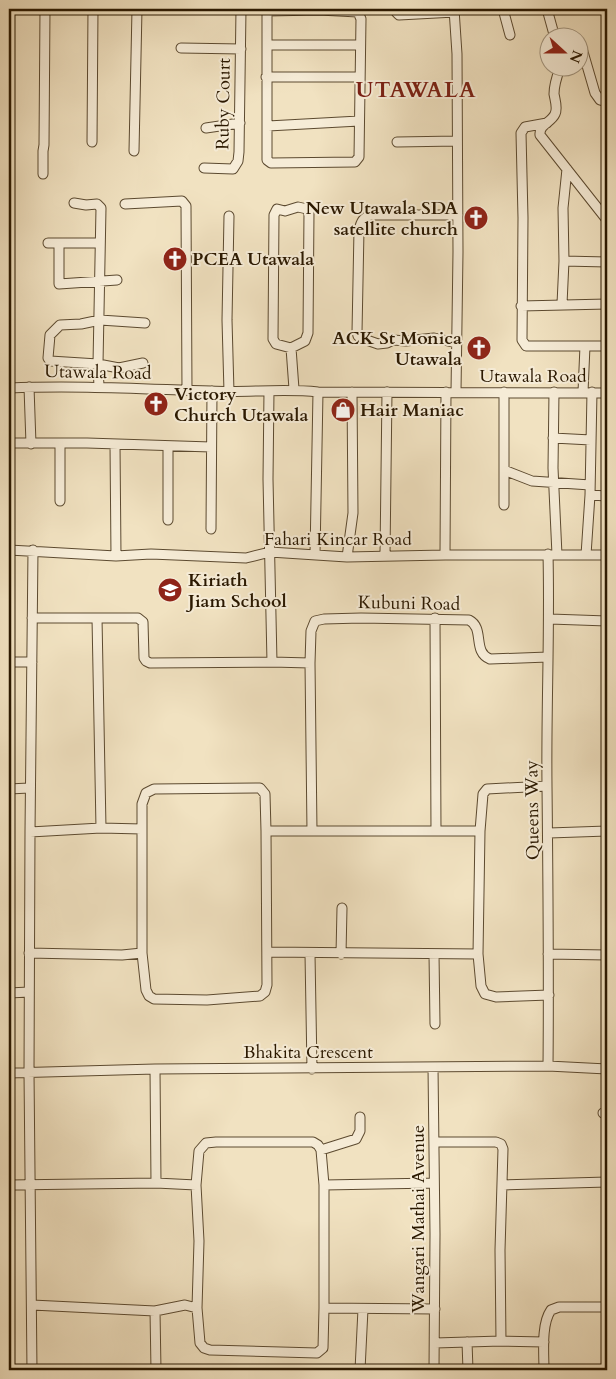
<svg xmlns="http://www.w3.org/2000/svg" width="616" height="1379" font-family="Cardo,serif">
<rect width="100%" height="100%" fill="#f1e2c1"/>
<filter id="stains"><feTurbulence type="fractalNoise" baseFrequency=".004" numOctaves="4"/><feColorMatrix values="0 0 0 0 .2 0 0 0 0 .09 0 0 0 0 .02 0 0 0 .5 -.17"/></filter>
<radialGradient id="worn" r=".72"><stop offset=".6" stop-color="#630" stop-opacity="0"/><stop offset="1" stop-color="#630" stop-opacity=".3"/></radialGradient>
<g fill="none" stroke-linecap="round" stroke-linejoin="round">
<defs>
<path id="minor" d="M177,9H241
M267,9V160L271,163L355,162L359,157L361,19L358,12L319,10L267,11
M396,9V12L399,15L455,12
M454,9L457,54L458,252L456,392
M503,9L510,35
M547,9L555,38
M267,45H360
M581,45L595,93L600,100L607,102
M181,48L241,49
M560,68C557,76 554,85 554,94C555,100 558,108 555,114C551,123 539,124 540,135L607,220
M266,77H360
M547,123L525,127L521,133L523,218L522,340L526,346H607
M268,126L359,121
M206,128L240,123
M92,142L93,9
M397,142L457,141
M134,151L137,9
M204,168L233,169L238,161L239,152L241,9
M43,174V151L44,145L45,9
M74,203L86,205L97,204L101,208L98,364L99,387
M125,204L182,201L186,206L187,390
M298,207L307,209L309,212L308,333L305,341L291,348L276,344L273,339L274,215L277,209L285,211Z
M48,243H100
M59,243V284L117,280
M564,261L607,262
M562,304L564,261L563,208L567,169
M521,306L607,304
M457,343L434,338L406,341L393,340L387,343L378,344L361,338L358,336L357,332L359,230C361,222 363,217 371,215H458
M291,348L294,389
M143,363L119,368L98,364L50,361L48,358L50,335L60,325L81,324L100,320L145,323
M29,387L31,444
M9,388C76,385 144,389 211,391C247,393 283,388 318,392L607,393
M269,391L268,479L272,662L310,663L312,831
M229,392L227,320L229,216
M554,392L553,468L557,555
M583,392L585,346
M553,438L591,440
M9,443H87L211,447
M60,443V501
M115,444L116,556
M504,470L532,481L590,485
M590,495L607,496
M504,505V392
M168,520V446
M211,529L212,391
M9,550L116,556L151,554L246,558L270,552L347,557L445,555H607
M33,550L30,832L101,828L142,829
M548,554C550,632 546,709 547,786C548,879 549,973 548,1066
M315,555L318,392
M385,555L387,392
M445,555L446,392
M586,555L590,495L592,392
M347,557L353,513L352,392
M32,618H138L143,622L144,658L146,661L150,663L272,662
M97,618L101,828
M435,618L436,831
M550,619L607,621
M9,662H32
M310,663L311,631L315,621L324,619L361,618L469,620C485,628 472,652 490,659L548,657
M9,789L29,788
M266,831L265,794L260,788L154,789L146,793L142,804V953L146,990L149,996L154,999L207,1000L260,996L265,992L267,985L266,831H480
M30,832L29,1073L32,1370
M549,833L607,831
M268,952L478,954L480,831L483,794L487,789L547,786
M29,953L122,955L142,953
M310,954L312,1069
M341,954L342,908
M434,954L435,1024
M478,954L481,986L485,994L496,997L549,995
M548,954L607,955
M9,993L29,992
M433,1067L435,1234L434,1370
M155,1069L156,1183
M9,1073L155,1069L548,1066L607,1069
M603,1113H607
M434,1142H496L501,1144L503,1149L500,1250L501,1341
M321,1150L356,1139L360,1131V1117
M9,1185L156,1183L196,1185
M324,1185L434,1183
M503,1185L607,1182
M32,1305L155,1311L156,1370
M197,1308L199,1241L196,1185L199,1151L206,1143L216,1142H313L318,1145L321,1150L324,1185V1308
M155,1311L185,1305L197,1308L200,1343L204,1348L210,1350L317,1353L323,1348L324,1308L435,1309
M467,1342L468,1370
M435,1343L501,1341L544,1342
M360,1370L363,1309
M544,1370C544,1353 541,1324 551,1310L559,1307H607"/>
</defs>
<!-- minor casing -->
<use href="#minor" stroke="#5c4a30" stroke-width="11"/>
<!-- minor -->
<use href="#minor" stroke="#f6ecd7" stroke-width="9"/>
</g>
<!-- icons -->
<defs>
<symbol id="church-disc" viewBox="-11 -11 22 22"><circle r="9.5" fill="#8f2418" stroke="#f6ecd7"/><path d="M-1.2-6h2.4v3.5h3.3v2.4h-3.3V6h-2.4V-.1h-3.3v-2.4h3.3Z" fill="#fff"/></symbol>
<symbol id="shop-disc" viewBox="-11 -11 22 22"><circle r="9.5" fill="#8f2418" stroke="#f6ecd7"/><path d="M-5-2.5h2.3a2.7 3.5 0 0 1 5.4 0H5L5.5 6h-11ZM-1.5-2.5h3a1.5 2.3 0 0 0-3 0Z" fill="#fff"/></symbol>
<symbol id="school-disc" viewBox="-11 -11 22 22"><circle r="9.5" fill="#8f2418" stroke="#f6ecd7"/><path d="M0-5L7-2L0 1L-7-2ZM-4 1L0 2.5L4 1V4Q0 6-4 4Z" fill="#fff"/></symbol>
</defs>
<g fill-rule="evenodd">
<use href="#church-disc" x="462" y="204" width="28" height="28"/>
<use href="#church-disc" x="161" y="245" width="28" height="28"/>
<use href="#church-disc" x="465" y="334" width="28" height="28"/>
<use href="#church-disc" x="142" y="390" width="28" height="28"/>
<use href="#shop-disc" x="329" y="396" width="28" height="28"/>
<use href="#school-disc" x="156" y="576" width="28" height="28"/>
</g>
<g text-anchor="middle" stroke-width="4" stroke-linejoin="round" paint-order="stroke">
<!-- street labels -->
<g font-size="18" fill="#2a1800" stroke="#f6ecd7">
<text transform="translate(223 104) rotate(-89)" y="6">Ruby Court</text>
<text transform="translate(98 372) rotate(1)" y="6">Utawala Road</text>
<text x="533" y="382">Utawala Road</text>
<text x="338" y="545">Fahari Kincar Road</text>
<text transform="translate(409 603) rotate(1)" y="6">Kubuni Road</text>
<text transform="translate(532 810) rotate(-91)" y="6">Queens Way</text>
<text x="308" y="1058">Bhakita Crescent</text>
<text transform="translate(418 1219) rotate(-90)" y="6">Wangari Mathai Avenue</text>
</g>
<!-- poi labels -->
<g font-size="18" font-weight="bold" fill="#2a1800" stroke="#f6ecd7" text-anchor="start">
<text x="458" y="214" text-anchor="end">New Utawala SDA<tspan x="458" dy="21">satellite church</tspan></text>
<text x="192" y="265">PCEA Utawala</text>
<text x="462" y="344" text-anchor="end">ACK St Monica<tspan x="462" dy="21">Utawala</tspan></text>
<text x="174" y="400">Victory<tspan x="174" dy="21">Church Utawala</tspan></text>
<text x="360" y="416">Hair Maniac</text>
<text x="188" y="586">Kiriath<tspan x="188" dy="21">Jiam School</tspan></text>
</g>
<!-- district labels -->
<g font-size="22" font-weight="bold" letter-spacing="1" fill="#7a1f14" stroke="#f6ecd7">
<text x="416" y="97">UTAWALA</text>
</g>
</g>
<!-- margin -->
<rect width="616" height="1379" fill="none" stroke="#f1e2c1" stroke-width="30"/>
<rect x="10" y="10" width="596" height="1359" fill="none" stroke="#2a1800" stroke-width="2.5"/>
<rect x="15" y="15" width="586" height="1349" fill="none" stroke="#2a1800"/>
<!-- north arrow -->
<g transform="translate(564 52) rotate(111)"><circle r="24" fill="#f6ecd7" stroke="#a49781"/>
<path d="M0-4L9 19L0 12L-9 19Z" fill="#8f2418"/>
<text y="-8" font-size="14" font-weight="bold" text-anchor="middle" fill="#2a1800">N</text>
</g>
<rect width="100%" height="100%" filter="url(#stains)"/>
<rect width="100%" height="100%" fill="url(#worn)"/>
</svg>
